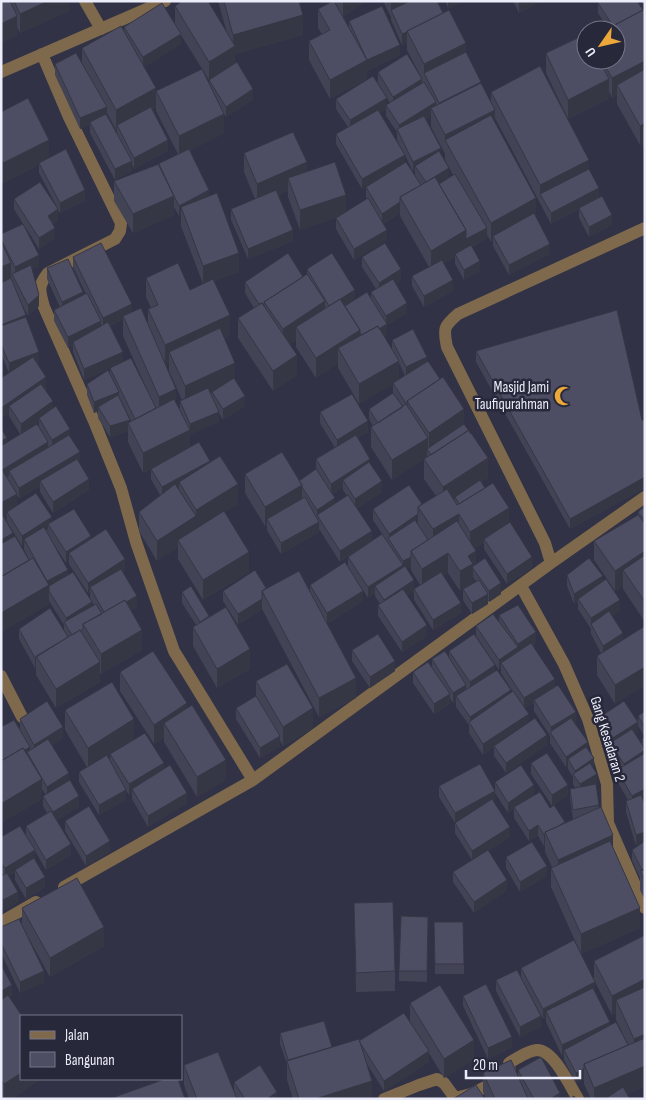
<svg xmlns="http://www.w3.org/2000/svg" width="646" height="1100" font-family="'Sofia Sans Condensed',sans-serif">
<rect width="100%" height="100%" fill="#313245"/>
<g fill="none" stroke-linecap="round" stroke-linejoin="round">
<!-- street -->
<path stroke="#7e694d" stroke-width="12" d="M85,1L101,29
M42,54L68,115L121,223L120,231L115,239L48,273C37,287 40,291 44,307L94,421L121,488L136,542L174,651L253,780
M1,72L165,1
M551,563L545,543L447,347C443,328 444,326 458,314L645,228
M521,586L564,664L588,719L607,784L608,823L645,908
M1,676L22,717
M64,887L253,780L551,563L645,497
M1,922L36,902
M384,1099L419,1085L437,1079L444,1083L455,1098L471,1094L507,1076L510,1074L509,1063C517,1058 529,1050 538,1050C554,1051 570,1086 578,1099"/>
</g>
<!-- wall -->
<path fill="#424355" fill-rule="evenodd" d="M1,1H69V11L20,33L17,27V36Z
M218,1H299L303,35L235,54V63L253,100L226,117L224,114V133L190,150L209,196L239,272L214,281L230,335L224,338L235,380L245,406L223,420L219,413V422L190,434V447L210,462L238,504L224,512L249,572L203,600L178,559V547L157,561L139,531V512L160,495L151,479V469L143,473L128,442V431L110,437L98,418V411L94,413L87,395V384L110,373V368L84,380L73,352V346L68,348L54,321V310L60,307L47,279V268L83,295L86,294L73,267V257L132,312L148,325V309L151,308L146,297V278L190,290L203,284L181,226V215L179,216L174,207V215L133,233L114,201V181L158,164L178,154L156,111V91L209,84V80L181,35V44L144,67L156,107L152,110L168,151L134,169L132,164V171L115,180L90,133V124L80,129L55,75V64L82,63V48L124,31V27L175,24V6L227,33ZM107,113L116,130L117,129V134L107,115ZM123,319V336L148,392L123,362L110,326ZM169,363V371L182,400L180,401V409L176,403L166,364ZM119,396L131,421L130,422Z
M333,1H366L343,17L349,28V21L400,55L367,71V70V79L330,99L309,60V41L322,34L318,28V9Z
M383,1H437L443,13L466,52L491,103V92L589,169L599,198L612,225L589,237L579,218V209L551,224L495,118V123L536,217L550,254L509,275L493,246V241L491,242L487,235V238L472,247L480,271L464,280L455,264V257L444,263L453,291L424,307L412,286V276L429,267L400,216V213L383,224L387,240L354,260L336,229V218L338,217L300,230L288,197V190L278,195L293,241L248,259L231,220V209L255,199L244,172V153L307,171L346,212L367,199L366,197V187L362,189L336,144V134L348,127L336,109V99L387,105L390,103L378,83V72L421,77L407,50V43L402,45L391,20V17ZM386,109V116L397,132V140L402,150L380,113ZM431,115V127L445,154V160L453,175L449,177L441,154L426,119ZM405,155L413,172L415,171V175L405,163Z
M445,1H464L448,8Z
M513,1H541L519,13Z
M641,1H645V8Z
M598,3L643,10L645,9V151L643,147V144L640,145L617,104V95L612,98L609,92V99L568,119L546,73V53L586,60H616L608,29L598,13Z
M1,112L49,158L85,201L60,213L58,210V220L53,224L55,238L39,249L26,228L39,266L32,269L39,306L28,316L22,305L39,362L37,363L46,388L45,389L53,408L70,437L89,490L53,513L40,492V486L19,499L17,495V505L52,522L91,538L125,570L123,571L137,607L131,610L142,650L101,674L100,673V682L56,708L36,675V667L35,668L19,639V629L64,630V625L49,601V604L1,632V428L7,442L20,434L9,416V413L1,418L9,373L1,354V239L23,224L14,209V199L57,207L39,173V165L3,183L1,179ZM39,422V427L22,433ZM7,519V522L22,546L24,545V549L29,560L13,537L6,520ZM48,535L66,563L69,561V564L88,593L90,592V598L94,605L92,606L68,575Z
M362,257L401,280L396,283L407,313L387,325V334L384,336L392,350V340L427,362L464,424L488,478L481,482L509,523L532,568L507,584L484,549V543L475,548L476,564L501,594L489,602L488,600V604L472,614L463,600V589L476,582L473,577V583L460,591L448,573L443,576L461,613L433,630L414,600V589L420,585L411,570V567L407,569L414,591L407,595L427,636L402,652L378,616V605L380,604L375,596V593L368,598L350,570L363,601L327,624L324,619L356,698L319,717L262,609L238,625L223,601V591L266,588L310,592V585L348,567V557L357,551L340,562L319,529V532L281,554L267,530V525L265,526L245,493V474L299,481L316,470V459L335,448L320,423V412L368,432L357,438L370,464L382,492L357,508L372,541L388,543L373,520V509L422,504L436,496L424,479V459L392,480L371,447V427L373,426L369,419V409L393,393V384L359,404L338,368V363L316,378L296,347V340L290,344L297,375L273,391L238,338V318L254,308L245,293V282L303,277L307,274V269L355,300L371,298V292L376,289L362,267ZM399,363L405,376L399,380ZM343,487V490L347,496L335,504L332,494Z
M476,351L642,420H645V488L570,529L476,362Z
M645,506V622L623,589V585L615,591L594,560V541L638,515V512Z
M567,575L603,581L620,611L612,616L623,639L615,704L597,675V656L601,653L591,634V629L578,609V602L574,604L567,586Z
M182,592L209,616L250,669L217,688L193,646V627L196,625L182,603Z
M499,615L536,642L533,645L555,687L576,722L575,723L588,749L594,769L597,784L596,785L599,808L640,928L581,954L551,887V868L552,867L545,852V845L544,846L538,836L529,841L514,818V809L508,813L495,793L494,802L510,837L488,851L507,890L474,913L453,882V872L472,860L455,833V823L439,797V786L495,791V782L534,795L550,808L565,823L573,819L570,799V789L575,788L573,784V777L568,769V766L566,767L550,743V736L534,711V703L525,708L529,722L547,745L506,773L494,756V747L483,755L469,733V725L456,707V702L453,703L450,698V704L434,714L413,683V672L432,667V659L449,657V651L495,671L511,693L513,692L501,673V669L499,670L476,636V626L499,622Z
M352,650L395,671L370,688L352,661Z
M120,672L187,709L226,779L197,797L164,742V738L154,744L120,691Z
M256,681L313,728L283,746L280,741V746L260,758L236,719V708L256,696Z
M65,710L134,739L107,756L110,762V754L164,769L187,803L148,827L132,799V793L129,795L125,789L126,800L99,815L79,782V772L87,767L65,730Z
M645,711V737L638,726V732L635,734L642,745V739L645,737V799L643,800L645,804V900L640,890V878L632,860V850L639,845L636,846L626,812V801L628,800L617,781V770L620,768L610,754V749L597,729V719L638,721V716Z
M20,719L63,738L52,745L69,781L79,807L56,821L71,855L46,870L35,851V860L45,887L26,899L15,880V872L9,876L18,902L3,911L1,907V876L3,875L1,873V837L26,835V826L47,813L43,806V796L46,795L42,789V799L1,823V727L20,729Z
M531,763L568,795L552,806L531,774Z
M65,821L110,851L86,866L65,831Z
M506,857L547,876L520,892L506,868Z
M354,903L395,971V991L356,992Z
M22,908L104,946L50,977L28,937L44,982L20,993L1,953V927L22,926Z
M428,917L427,982L399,981V971Z
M434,933L464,964V974H435Z
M645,935V1086L627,1094L630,1099H591L584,1084V1079L576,1083L564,1060V1055L562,1056L546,1022V1018L543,1019L525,985L541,1027L520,1037L496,991V980L521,978V968L595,992L610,1026L623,1034L616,1020V1013L612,1015L594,980V961Z
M1,965L12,996L9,997L21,1079H41L12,1099H1Z
M463,996L512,1047L488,1059L463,1006Z
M410,1003L474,1059L444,1078L429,1053V1062L384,1091L367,1064L372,1099H293L287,1080V1064L280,1044V1033L332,1047L359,1041L410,1023Z
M184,1065L234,1092V1082L277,1099H238L235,1094L237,1099H189L184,1085Z
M518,1070L560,1099H486L483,1092V1073L518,1076Z"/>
<!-- shaded-wall -->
<path fill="#363745" d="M48,1H69V11L20,33V14Z
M343,1H366L343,17Z
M391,1H421L391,10Z
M448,1H464L448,8Z
M519,1H541L519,13Z
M303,15V35L235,54V65L209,81V62L233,47V35Z
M17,16V36L1,43V24Z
M407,32V43L402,45V34Z
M181,34V44L143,68V57Z
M466,43V63L424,73V64Z
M400,45V55L367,71V60Z
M367,60V79L330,99V80Z
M645,61V80L617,85V95L612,98V78Z
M422,79V89L393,107V97Z
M609,79V99L568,119V100Z
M481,82V92L439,113V103Z
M156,88V107L118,128L117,125V129L116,130V110Z
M253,89V100L226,117V107Z
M387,98L386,109L350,131V120Z
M436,102V113L431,108V115L399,135V125Z
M107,107V117L90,122V124L80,129V118Z
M495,110V129L445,141V135Z
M224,114V133L179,155V136Z
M645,123V131L643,128V144L640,145V126Z
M49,140V160L39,163V165L3,183V163Z
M168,140V151L134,169V158Z
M441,148V158L415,166V171L413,172V162Z
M405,155V165L362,189V179Z
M589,160V179L540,194V185Z
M132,161V171L115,180V169Z
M307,162V181L288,178V190L257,204V184Z
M449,168V178L426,193V182Z
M599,188V198L551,224V213Z
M85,190V201L60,213V203Z
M209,190V201L181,207V215L179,216V206Z
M346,195V215L300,230V210Z
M174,196V215L133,233V214Z
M536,198V217L493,236V241L491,242V223Z
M400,202V213L382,224V214Z
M58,209V220L48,227V216Z
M612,215V225L589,237V227Z
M55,228V238L39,249V238Z
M487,228V238L456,256L455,254V257L431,270V251L466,230Z
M293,230V241L248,259V249Z
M387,230V240L354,260V249Z
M550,244V254L509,275V265Z
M239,253V272L203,285V266Z
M39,255V266L15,277V267Z
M480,261V271L464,280V270Z
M11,263V283L1,287V267Z
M401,269V280L379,293V283Z
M453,280V291L424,307V296Z
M355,290V300L329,316V306Z
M83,292V303L62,312V302Z
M39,295V306L28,316V305Z
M325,301V321L296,327V340L283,349V329Z
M407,303V313L387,325V334L363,349V338L386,325V316Z
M132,304V315L123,316V319L103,329V318Z
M26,315V325L1,335V325Z
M230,315V335L173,361L169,352V363L165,365V345Z
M101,321V332L73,342V346L68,348V337Z
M360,330V349L338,348V363L316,378V358Z
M39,352V362L9,373V363Z
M123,352V363L84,380V369Z
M297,355V375L273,391V371Z
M427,357V368L406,378V367Z
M399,361V381L359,404V384Z
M235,363V382L185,406V386Z
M46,377V388L12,411L9,406V413L1,418V408Z
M176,389V408L159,416V397Z
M119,392V402L98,407V411L94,413V402Z
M245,396V406L223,420V409Z
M53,401V412L39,418V422L21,434V424Z
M464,409V429L429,453V433Z
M219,412V422L190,435V424Z
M130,420V426L128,423V431L110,437V426Z
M368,421V432L337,450V440Z
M70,429V440L52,450V440Z
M190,430V449L143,473V453Z
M7,438V448L1,452V441Z
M428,438V451L427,449V458L392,480V460Z
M48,442V453L9,471V476L2,480V470Z
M80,452V463L40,481V486L19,499V488Z
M488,458V478L456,499L455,497V499L443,507V487Z
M370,459V470L343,480V487L331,494V484Z
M210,461V471L179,482V489L162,498V487Z
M645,477V488L570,529V519Z
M89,479V490L53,513V502Z
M382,481V492L355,509V499Z
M238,484V504L178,540V547L157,561V541L196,516V510Z
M302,485V504L267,519V525L265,526V507Z
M17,494V513L7,512V519L1,523V503Z
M335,498V508L317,516V510Z
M509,508V527L484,539V543L470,552V532Z
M418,514V524L389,540V534Z
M459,514V533L433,549V529Z
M52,517V527L48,524V529L26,544L24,539V545L22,546V536Z
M319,522V532L281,554V543Z
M372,531V541L340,562V551Z
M13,533V543L1,551V540Z
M91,536V547L69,553V561L66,563V552Z
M476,551V571L473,567V583L460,591V571L468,556Z
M645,551V570H623V585L615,591V571Z
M249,552V572L203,600V580Z
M448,553V573L422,589V569Z
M411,557V567L403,572V561Z
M532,557V568L507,584V574Z
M125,559V570L92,591L90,587V592L88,593V583Z
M403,565V575L375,586V593L368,598V587Z
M68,570V580L49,590V604L1,632V613L47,581Z
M603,576V586L578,599V602L574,604V594Z
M414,580V591L384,610V600Z
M501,583V594L489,602V591Z
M363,591V601L327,624V613Z
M488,594V604L472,614V603Z
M137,596V607L105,625V615Z
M262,599V609L238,625V614Z
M620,600V611L593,628L591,624V618Z
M92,602V613L66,625V618Z
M461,603V613L433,630V620Z
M427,625V636L402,652V642Z
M142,630V650L101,674V654Z
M536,632V642L518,654V644Z
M623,633V644L603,657V646Z
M518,647V658L501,663V669L499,670V660Z
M250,649V669L217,688V669Z
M36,657V667L35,668V658Z
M395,661V671L370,688V677Z
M100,662V682L56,708V689Z
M495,665V675L470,692V682Z
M645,667V686L615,704V685Z
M356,678V698L319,717V698Z
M555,679V690L534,700V703L524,709V698Z
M466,685V695L456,696V702L453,703V693Z
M511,690V700L470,725V717Z
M450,694V704L434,714V704Z
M187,703V723H164V738L154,744V725Z
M313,708V728L283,746V727Z
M576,712V722L553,737L551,734V727Z
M529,714V724L483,755V744Z
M134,719V739L88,767V748Z
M638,722V732L613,748L611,744V739Z
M63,727V738L34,756V745Z
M547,735V745L506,773V763Z
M280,736V746L260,758V748Z
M588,742V753L568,759V766L566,767V757Z
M30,747V757L27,752V759L1,764Z
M645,750V761L624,774V764Z
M594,758V768L575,778V771Z
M226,760V779L197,797V777Z
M164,763V774L132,789V793L129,795V784Z
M69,773V784L47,798V787Z
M597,774V784L580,795V784Z
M42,779V799L1,823V804Z
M534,785V796L514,807V809L508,813V803Z
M568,785V795L552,806V795Z
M645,789V799L632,807V796Z
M126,790V800L99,815V805Z
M495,791V802L455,824V813Z
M187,793V803L148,827V816Z
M79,796V807L53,823V812Z
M538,825V836L529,841V831Z
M510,827V837L472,861V851Z
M645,832V843L636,846V835Z
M545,834V845L544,846V835Z
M613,835V855L558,880V860Z
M110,841V851L86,866V856Z
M71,844V855L46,870V860Z
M35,850V860L15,870V872L5,879V868Z
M547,866V876L520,892V882Z
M45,877V887L26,899V888Z
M507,880V890L474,913V902Z
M18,892V902L3,911V900Z
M640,908V928L581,954V934Z
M104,927V946L50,977V958Z
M44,971V982L20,993V982Z
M645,979V999L616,1000V1013L612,1015V996Z
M595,982V992L546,1011V1018L543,1019V1009Z
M12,985V996L1,1001V991Z
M541,1016V1027L520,1037V1027Z
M610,1022V1032L564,1050V1055L562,1056V1045Z
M645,1034V1053L634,1058V1039Z
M512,1037V1047L488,1059V1048Z
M474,1040V1059L444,1078V1059Z
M429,1051V1062L384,1091V1081Z
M645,1066V1086L615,1099H594V1088Z
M584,1069V1079L576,1083V1073Z
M21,1073V1079H41L12,1099H4V1084Z
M372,1081V1099H315Z
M277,1092V1099H267Z
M560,1093V1099H550Z"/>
<!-- building -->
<path fill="#4d4e63" stroke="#363745" d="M1,1H10L17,16L1,24Z
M14,1H48L20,14Z
M182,1H208L235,46L209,62L175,6Z
M224,1H299L303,15L233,35Z
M333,1H334L367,60L330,80L309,41L330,30L318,9Z
M410,1H437L443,13L407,31V32L402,34L391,10Z
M600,1H637L643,10L613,26L598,3Z
M162,3L181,34L143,57L124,27Z
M382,6L400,45L367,60L349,21Z
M645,9V61L612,78L602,60H616V30H605Z
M449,10L466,43L424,64L407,31Z
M121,26L156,88L116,110L82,48Z
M586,34V60H599L609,79L568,100L546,53Z
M466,52L481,82L439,103L424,73Z
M76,53L107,107L80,118L55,64Z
M407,54L422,79L393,97L378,72Z
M237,62L253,89L226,107L209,80Z
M540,66L589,160L540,185L491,92Z
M202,69L224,114L179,136L156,91Z
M645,69V123L640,126L617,85Z
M373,76L387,98L350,120L336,99Z
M424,82L436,102L399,125L386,105Z
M481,83L495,110L445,135L431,108Z
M28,98L49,140L3,163L1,159V112Z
M151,107L168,140L134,158L117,125Z
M378,110L405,155L362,179L336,134Z
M106,114L132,161L115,169L90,122Z
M491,115L536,198L491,223L445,140Z
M424,116L441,148L413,162L397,129Z
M293,132L307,162L257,184L244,153Z
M66,149L85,190L60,203L39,163Z
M189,149L209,190L179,206L158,164Z
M439,151L449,168L426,182L415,166Z
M335,162L346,195L300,210L288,178Z
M406,162L421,185L400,197V202L382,214L366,187Z
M159,164L174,196L133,214L114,181Z
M589,169L599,188L551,213L540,194Z
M455,174L487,228L466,239V230L439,184Z
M435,177L466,230L431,251L400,197Z
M40,182L58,209L48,216L55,228L39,238L14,199Z
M276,190L293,230L248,249L231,209Z
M217,193L239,253L203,266L181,207Z
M602,196L612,215L589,227L579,208Z
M368,198L387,230L354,249L336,218Z
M534,213L550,244L509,265L493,236Z
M23,224L39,255L15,267L1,239V234Z
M1,241L11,263L1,267Z
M101,243L132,304L103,318L73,257Z
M385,243L401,269L379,283L362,257Z
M471,245L480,261L464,270L455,254Z
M288,253L303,277L264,302V306L262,303L259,304L245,282Z
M332,253L355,290L329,306L307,269Z
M68,259L83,292L62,302L47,268Z
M442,260L453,280L424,296L412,276Z
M178,263L190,290L213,279L230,315L165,345L148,309L158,305L146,278Z
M31,265L39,295L28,305L12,274Z
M307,274L325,301L283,329L264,302Z
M11,278L26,315L1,325V283Z
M393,279L407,303L386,316L371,292Z
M367,292L387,324L379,329L378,326L361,335L360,332V330L345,306Z
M87,293L101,321L68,337L54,310Z
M340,299L360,330L316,358L296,327Z
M262,303L297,355L273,371L238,318Z
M141,308L176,389L159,397L123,316Z
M617,310L642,420H645V477L570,519L476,351Z
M26,317L39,352L9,363L1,344V326Z
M108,322L123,352L84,369L73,342Z
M378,326L399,361L359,384L338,348Z
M220,328L235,363L185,386L169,352Z
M413,329L427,357L406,367L392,340Z
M33,357L46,377L1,408V378Z
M131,358L156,408L135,419L110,368Z
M428,361L440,379L407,401V405L393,383Z
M108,370L119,392L94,402L87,384Z
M443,377L464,409L429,433L407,401Z
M234,378L245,396L223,409L212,392Z
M41,384L53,401L21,424L9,406Z
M208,388L219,412L190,424L180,401Z
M393,393L403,407L378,423L369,409Z
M352,394L368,421L337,440L320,412Z
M118,395L130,420L110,426L98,407Z
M174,399L190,430L143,453L128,423Z
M406,404L428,438L392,460L371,427Z
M56,406L70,429L52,440L39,418Z
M37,424L48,442L2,470L1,468V446Z
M464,424L471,434L469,430L431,455L427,449Z
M1,428L7,438L1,441Z
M469,430L488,458L443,487L424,459Z
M69,435L80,452L19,488L9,471Z
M356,435L370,459L331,484L316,459Z
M199,442L210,461L162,487L151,469Z
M282,452L302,485L265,507L245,474Z
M220,456L238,484L196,510L179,482Z
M77,459L89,479L53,502L40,481Z
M369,462L382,481L355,499L343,480Z
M1,468L17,494L1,503Z
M316,469L335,498L317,510L302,487V485L299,481Z
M480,480L485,488L459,504L455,497Z
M493,483L509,508L470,532L459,514L433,529L418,507L447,489L457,505Z
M175,484L196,516L157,541L139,512Z
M409,485L422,504L418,507V514L389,534L373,509Z
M36,493L52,517L22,536L7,512Z
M348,495L372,531L340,551L317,515Z
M305,497L319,522L281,543L267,519Z
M645,506V521L638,512Z
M74,509L91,536L66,552L48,524Z
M224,511L249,552L203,580L178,540Z
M2,514L13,533L1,540V515Z
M638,515L645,524V551L615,571L594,541Z
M415,520L428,540L411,551V557L403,561L388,538Z
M457,521L476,551L468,556L473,564L460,571L448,553L422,569L411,551Z
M510,522L532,557L507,574L484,539Z
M44,527L68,570L47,581L24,539Z
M106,529L125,559L88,583L69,553Z
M382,534L403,565L368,587L348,557Z
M15,536L29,560L2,576L1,575V544Z
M645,555V602L623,570Z
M33,558L49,585L1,613V577Z
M485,558L501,583L489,591L472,567Z
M589,558L603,576L574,594L567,575Z
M345,562L363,591L327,613L310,585Z
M405,566L414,580L384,600L375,586Z
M121,569L137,596L126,602L125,600L104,612L90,587Z
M255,570L266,588L262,591V599L238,614L223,591Z
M299,571L356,678L319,698L262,591Z
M73,572L92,602L66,618L49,591V586Z
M441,572L461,603L433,620L414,589Z
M606,579L620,600L591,618L578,599Z
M479,580L488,594L472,603L463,589Z
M191,586L209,616L200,622L182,592Z
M403,589L427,625L402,642L378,605Z
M125,600L142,630L101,654L83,624Z
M96,604L102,614L83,624V629L80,631V630L72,635L64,622Z
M518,605L536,632L518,644L499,615Z
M226,607L250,649L217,669L193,627Z
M50,608L68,637L35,658L19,629Z
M609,611L623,633L603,646L591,624Z
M493,614L518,647L499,660L476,626Z
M645,626V667L615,685L597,656Z
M80,630L100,662L56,689L36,656Z
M378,634L395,661L370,677L352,650Z
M474,634L495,665L470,682L449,651Z
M531,643L555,679L524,698L501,663Z
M153,651L187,703L154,725L120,672Z
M445,651L466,685L453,693L432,659Z
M428,662L450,694L434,704L413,672Z
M287,664L313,708L283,727L256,681Z
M497,670L511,690L470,717L456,696Z
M112,682L134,719L88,748L65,710Z
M558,685L576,712L551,727L534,700Z
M513,691L529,714L483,744L469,722Z
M256,696L280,736L260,748L236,708Z
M47,701L63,727L34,745L20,719Z
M624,701L638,722L611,739L597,719Z
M192,705L226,760L197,777L164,723Z
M645,711V727L638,716Z
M535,718L547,735L506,763L494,746Z
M571,718L588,742L566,757L550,732Z
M14,720L30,747L25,750L23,748L1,761V727Z
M632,729L645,749V750L624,764L610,743Z
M145,733L164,763L129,784L110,754Z
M48,739L69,773L47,787L27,752Z
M586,747L594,758L575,771L568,759Z
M23,748L42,779L1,804V761Z
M547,753L568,785L552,795L531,763Z
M645,753V789L632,796L617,770Z
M107,755L126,790L99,805L79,772Z
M590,763L597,774L580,784L573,774Z
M480,764L495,791L455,813L439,786Z
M170,765L187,793L148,816L132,789Z
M521,765L534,785L508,803L495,782Z
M70,780L79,796L53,812L43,796Z
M596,784L599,805L573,810L570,789Z
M540,792L550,808L554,805L565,822L557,827L545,832V834L544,835L538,825L529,831L514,807Z
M641,795L645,804V832L636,835L626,801Z
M492,799L510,827L472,851L455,823Z
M89,806L110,841L86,856L65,821Z
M601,807L613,835L558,860L545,832Z
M51,811L71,844L46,860L26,826Z
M20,826L35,850L5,868L1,863V837Z
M610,841L640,908L581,934L551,868Z
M645,841V869L642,870L632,850Z
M532,842L547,866L520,882L506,857Z
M488,850L507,880L474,902L453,872Z
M34,858L45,877L26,888L15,870Z
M645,869V880L640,871Z
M7,873L18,892L3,900L1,897V876Z
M77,878L104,927L50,958L22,908Z
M393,902L395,971L356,973L354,903Z
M401,916L428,917L427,971H399Z
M19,919L44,971L20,982L1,943V927Z
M434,922H463L464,964H435Z
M645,935V979L612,996L594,961Z
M574,940L595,982L543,1009L521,968Z
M1,965L12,985L1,991Z
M517,970L541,1016L520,1027L496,980Z
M486,984L512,1037L488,1048L463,996Z
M440,985L474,1040L444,1059L410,1003Z
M645,987V1034L634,1039L616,1000Z
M593,988L610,1022L562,1045L546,1011Z
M8,995L22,1016H21V1073L4,1084L1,1080V1000Z
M404,1013L429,1051L384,1081L359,1041Z
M324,1021L332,1047L288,1060L280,1033Z
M616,1022L628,1045L584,1064V1069L576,1073L564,1050Z
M645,1038V1066L594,1088L584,1064Z
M359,1039L372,1081L315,1099H299L287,1061Z
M218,1052L237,1099H197L184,1065Z
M541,1057L560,1093L550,1099H534L518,1070Z
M511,1060L528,1099H495L483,1073Z
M260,1065L277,1092L267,1099H245L234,1082Z
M165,1079H178L185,1099H109Z
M476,1085L485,1099H453Z
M623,1087L630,1099H605Z
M574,1096L576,1099H570Z"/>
<!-- icons -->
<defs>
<symbol id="mosque-bare" viewBox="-9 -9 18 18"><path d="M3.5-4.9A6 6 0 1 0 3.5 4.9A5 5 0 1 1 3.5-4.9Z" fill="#eca93a" stroke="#27283a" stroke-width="2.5" paint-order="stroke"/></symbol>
</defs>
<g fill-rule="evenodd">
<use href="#mosque-bare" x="550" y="382" width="28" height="28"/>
</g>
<g text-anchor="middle" stroke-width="5" stroke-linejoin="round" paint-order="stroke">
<!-- poi labels -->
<g font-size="15" fill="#ecedfa" stroke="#27283a" text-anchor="end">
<text x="549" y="392">Masjid Jami<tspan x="549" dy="17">Taufiqurahman</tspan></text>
</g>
<!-- street labels -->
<g font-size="15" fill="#ecedfa" stroke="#27283a">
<text transform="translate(608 739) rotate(73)" y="5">Gang Kesadaran 2</text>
</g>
</g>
<!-- border -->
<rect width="646" height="1100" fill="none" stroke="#ecedfa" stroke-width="5"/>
<!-- legend -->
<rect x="20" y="1015" width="162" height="65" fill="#27283a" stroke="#767787"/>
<rect x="30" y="1031" width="25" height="8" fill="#7e694d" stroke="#767787"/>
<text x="65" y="1040" font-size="15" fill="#ecedfa">Jalan</text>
<rect x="30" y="1052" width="25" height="15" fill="#4d4e63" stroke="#767787"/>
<text x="65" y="1065" font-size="15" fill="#ecedfa">Bangunan</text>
<!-- north arrow -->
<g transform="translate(601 45) rotate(236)"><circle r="24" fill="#27283a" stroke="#767787"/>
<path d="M0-4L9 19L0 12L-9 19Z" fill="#eca93a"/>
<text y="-8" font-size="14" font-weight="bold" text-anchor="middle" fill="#ecedfa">U</text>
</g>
<!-- scale -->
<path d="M466 1070v8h114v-8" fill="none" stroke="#ecedfa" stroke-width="2.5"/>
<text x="473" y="1070" font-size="15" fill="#ecedfa" stroke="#27283a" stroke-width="4" paint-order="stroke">20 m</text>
</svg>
